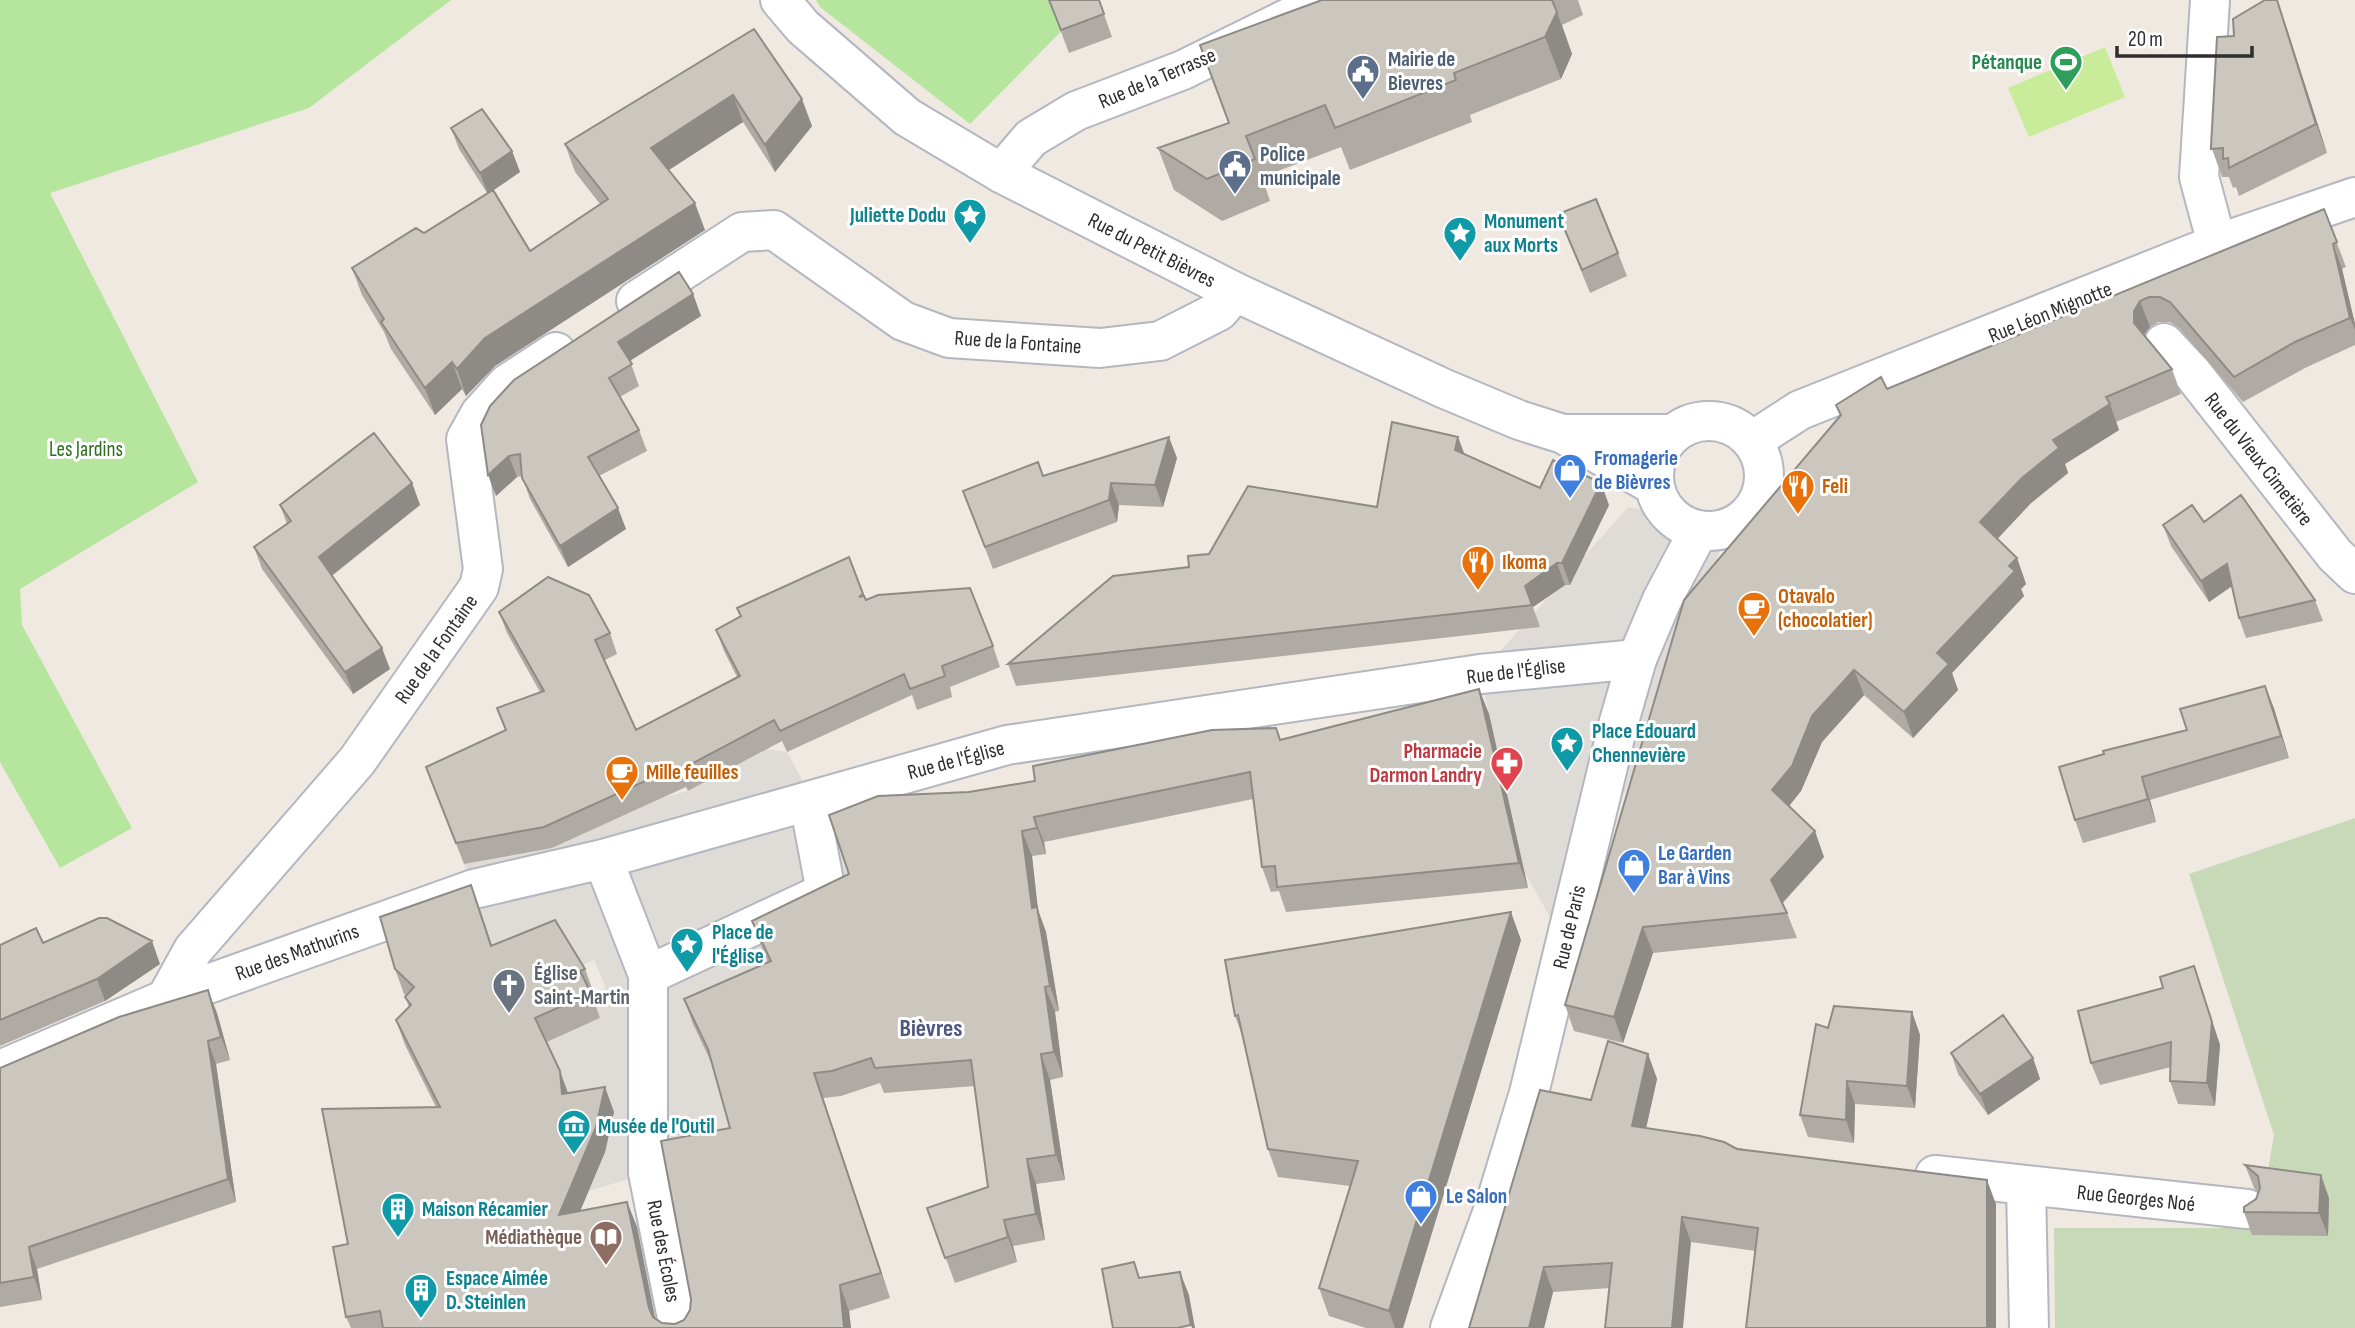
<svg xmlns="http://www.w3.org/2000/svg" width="2355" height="1328" font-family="'Sofia Sans Condensed',sans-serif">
<rect width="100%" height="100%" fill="#efe9e1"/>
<!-- green -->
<path fill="#b6e59e" d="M0,0H451L309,108L50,193L198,482L20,589L22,625L132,828L60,868L0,762Z
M816,0H1092L970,124L820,7Z"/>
<!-- cemetery -->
<path fill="#c8d9b8" d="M2355,818V1328H2055L2054,1228H2258L2274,1135L2189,874Z"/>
<!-- pitch -->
<path fill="#c9ec9a" d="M2105,47L2125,97L2029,137L2008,88Z"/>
<!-- plaza -->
<path fill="#dfdcd8" d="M1628,507L1729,528L1565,944L1524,871L1480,674Z
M766,749L787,752L836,842L865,916L761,945L780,986L717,1075L733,1128L648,1173L589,1191L605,1152L614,1113L571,1119L544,1044L600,1018L589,996L606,988L594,960L576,968L503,980L464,864L553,847L665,797L688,791Z"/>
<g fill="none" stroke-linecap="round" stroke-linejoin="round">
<defs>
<path id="street" d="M2210,0L2199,177L2217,244
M1001,173L1031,138L1076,111L1183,70L1325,0
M636,301L742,232L774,230L903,321L949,338L1100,348L1160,341L1219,311L1235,292
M2164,343L2193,374L2335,555L2355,574
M603,859L648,975V1173L679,1328
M648,975L826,892L809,802
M166,999L193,950L357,761L479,587L483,569L466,439L480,414L507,384L556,352
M0,1070L166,999L474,889L603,859L1007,745L1480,674L1637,659
M1935,1175L2247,1209
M2026,1186L2029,1328"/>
<path id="secondary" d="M780,0L803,27L907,117L1001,173L1235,292L1445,389L1519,420L1563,434L1655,486
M1654 476a55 55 0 1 1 110 0a55 55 0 1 1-110 0Z
M1563,434H1673
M1752,441L1800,410L2217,244L2355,197
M1450,1328L1494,1208L1529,1093L1618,725L1637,659L1662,600L1699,530"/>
</defs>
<!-- street casing -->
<use href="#street" stroke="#b4b7c1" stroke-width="42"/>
<!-- secondary casing -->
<use href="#secondary" stroke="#b4b7c1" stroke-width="42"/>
<!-- street -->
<use href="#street" stroke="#fff" stroke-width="38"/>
<!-- secondary -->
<use href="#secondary" stroke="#fff" stroke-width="38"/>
</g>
<!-- wall -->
<path fill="#afaba4" d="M1049,0H1099L1112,37L1069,53Z
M1322,0H1578L1583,15L1562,25L1572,54L1561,79L1470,115L1472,122L1350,170L1341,147L1262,177L1270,201L1222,221L1174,190L1158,148L1229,123Z
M2285,23L2327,153L2239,196L2236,187L2233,188L2229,177H2222L2211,146L2234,36Z
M754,29L812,126L775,172L743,122L669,170L705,230L495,366L466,396L462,389L435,415L391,349L384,332L362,295L352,268L424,233L487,193L459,149L451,128L512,151L520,172L493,190L530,251L600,204L575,172L565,144Z
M2324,209L2346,267L2342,269L2355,324V345L2305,368L2243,402L2179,328L2170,322H2158L2150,327L2144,335L2172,369L2181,394L2116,422L2119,430L2065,464L2068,473L2031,503L1997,539L2017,558L2026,584L2021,589L2024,596L1952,673L1958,690L1913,738L1864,695L1822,742L1801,791L1789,806L1824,857L1783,903L1797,938L1653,953L1623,1043L1574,1031L1565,1005L1840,416L1836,405L1887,389Z
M1558,214L1618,253L1627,276L1590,293Z
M693,294L701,316L630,361L639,386L620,397L639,430L647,451L599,476L626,529L568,567L530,499L522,476L517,477L496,496L490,406Z
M1465,455L1540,488L1609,505L1570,585H1565L1533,607L1540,627L1016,686L1008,664L1189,567L1377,507Z
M1177,458L1163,507L1119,505L1117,522L993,569L963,491Z
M412,483L420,505L332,576L390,669L353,694L262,569L254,547L287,524L280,505Z
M2204,522L2315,600L2323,621L2246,638L2239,618L2232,586L2209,602L2171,546L2163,525Z
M849,557L866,600L993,646L1000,667L950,687L952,697L917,710L912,695L787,752L782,741L688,791L686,787L552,848L464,864L426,767L506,731L497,708L540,692L507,633L499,612L610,633L617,654L605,660L636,730L737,677L724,651L716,630Z
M2265,686L2289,758L2150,800L2156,822L2083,843L2075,820L2187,730Z
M1479,689L1489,714L1528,888L1286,912L1279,891L1271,892L1262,867L1253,799L1044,842L1046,854L1032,856L1038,910L1046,932L1059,1011L1055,1012L1063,1077L1050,1080L1065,1180L1036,1184L1045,1240L1013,1246L1017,1262L955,1283L927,1208L988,1187L974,1086L884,1093L880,1083L841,1096L823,1098L890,1298L849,1311L851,1328H351L346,1317L348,1244L436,1107L405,1045L396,1020L409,1007L405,997L406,996L404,994L395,969L471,885L492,945L585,969L594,994L592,995L600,1018L547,1042L568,1093L614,1112L605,1152L580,1211L627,1202L637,1227L655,1318L662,1323L675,1324L684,1320L690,1310L730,1128L712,1064L693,1024L684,999L768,962L761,946L752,921L849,874L969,792L1280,740Z
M1521,940L1403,1328H1366L1329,1316L1319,1288L1350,1186L1278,1177L1268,1149L1242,1035L1235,1016Z
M43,943L160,964L105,1001L0,1046V945Z
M2194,966L2220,1045L2215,1106L2178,1104L2170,1081L2171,1067L2100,1085L2091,1063L2163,988Z
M1912,1012L1920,1035L1915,1108L1855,1104L1854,1143L1808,1137L1800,1115L1828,1028Z
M217,1013L230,1060L216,1064L236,1202L37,1269L42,1300L0,1307V1068Z
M1951,1053L2033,1058L2040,1079L1988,1115L1958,1074Z
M1648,1054L1657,1079L1646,1128L1996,1204V1328H1746L1756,1251L1691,1242L1610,1288L1553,1292L1544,1328H1469L1591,1100Z
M2245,1165L2329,1198L2328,1236L2252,1235L2244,1212L2256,1199L2258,1192L2254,1188Z"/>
<!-- shaded-wall -->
<path fill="#8e8b86" d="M2277,0L2285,23L2327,153L2316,124Z
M1557,12L1572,54L1561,79L1545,37Z
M733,95L743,122L661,175L651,148Z
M802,99L812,126L775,172L765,145Z
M512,151L520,172L488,194L480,173Z
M695,203L705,230L495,366L466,396L457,369L485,338Z
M2333,244L2342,269L2355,324V330L2350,318Z
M693,294L701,316L626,363L618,342Z
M2140,301L2150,327L2143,336L2134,323V311Z
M452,362L462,389L435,415L425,388Z
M2110,404L2119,430L2065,464L2068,473L2031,503L1989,548L1980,522L2053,440Z
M1169,437L1177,458L1163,507L1155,485Z
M1458,437L1466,458L1455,450Z
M509,456L517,477L496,496L488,475Z
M412,483L420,505L327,579L319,557Z
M1111,483L1119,505L1117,522L1109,500Z
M1601,483L1609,505L1570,585L1562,563Z
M618,508L626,529L568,567L560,546Z
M2017,558L2026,584L2021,589L2024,596L1952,673L1958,690L1913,738L1904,712L1937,653L2009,566Z
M1557,563L1565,585L1533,607L1525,586Z
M2227,564L2235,584L2209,602L2201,581Z
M382,648L390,669L353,694L345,672Z
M1854,670L1864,695L1822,742L1801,791L1781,816L1772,790L1812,716Z
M2265,686L2274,708L2289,758L2281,736Z
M1479,689L1489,714L1528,888L1519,863Z
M2142,777L2150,800L2156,822L2148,799Z
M1034,817L1044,842L1046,854L1037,828Z
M1022,831L1032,856L1038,910L1046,932L1059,1011L1050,986L1032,908Z
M1815,831L1824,857L1780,905L1771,880Z
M471,885L480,910L500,971L491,946Z
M1511,912L1521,940L1403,1328H1395L1389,1311Z
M1643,927L1653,953L1623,1043L1614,1017Z
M152,941L160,964L105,1001L97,979Z
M2194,966L2220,1045L2215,1106L2207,1083Z
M1045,987L1055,1012L1063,1077L1054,1052Z
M208,990L217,1013L230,1060L221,1037Z
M1912,1012L1920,1035L1915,1108L1907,1086Z
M208,1041L216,1064L236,1202L228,1179Z
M1041,1054L1050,1080L1065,1180L1056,1155Z
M1648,1054L1657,1079L1641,1151L1632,1126Z
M2033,1058L2040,1079L1988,1115L1980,1094Z
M560,1071L569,1096L562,1094Z
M814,1073L823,1098L890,1298L881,1273Z
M1847,1081L1855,1104L1854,1143L1846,1120Z
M605,1087L614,1112L605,1152L568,1240L559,1215Z
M1027,1159L1036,1184L1045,1240L1036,1214Z
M2321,1175L2329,1198L2328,1236L2319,1213Z
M1987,1180L1996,1204V1328H1987Z
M627,1202L637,1227L657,1328L649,1308Z
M1682,1217L1691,1242L1683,1328H1672Z
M1004,1220L1013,1246L1017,1262L1008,1237Z
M29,1247L37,1269L42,1300L34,1277Z
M1544,1267L1553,1292L1544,1328H1529Z
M1180,1272L1189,1295L1195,1328H1192L1191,1325Z
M840,1285L849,1311L851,1328H844Z"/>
<!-- building -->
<path fill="#cbc7bf" stroke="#8e8b86" stroke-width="2" d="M1049,0H1099L1104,14L1061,30Z
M1322,0H1552L1557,12L1545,37L1454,73L1456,80L1335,128L1325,105L1246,136L1255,159L1207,179L1158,148L1229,123L1200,45Z
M2265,0H2277L2316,124L2229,168L2228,158L2223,159V148L2211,149V146L2217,37L2234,36L2233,19Z
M754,29L802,99L765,145L733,95L651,148L695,203L485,338L457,369L452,362L425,388L381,322L384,319L352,268L416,228L424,233L493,190L530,251L608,199L565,144Z
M482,109L512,151L480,173L451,128Z
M1596,199L1618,253L1582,270L1558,214Z
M2324,209L2337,242L2333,244L2350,318L2295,342L2234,377L2170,302L2160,297H2149L2140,301L2134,311V323L2172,369L2106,397L2110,404L2053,440L2059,448L2022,478L1980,522L2017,558L2009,566L2015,571L1937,653L1949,664L1904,712L1854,670L1812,716L1792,766L1772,790L1815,831L1771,880L1787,913L1643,927L1614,1017L1565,1005L1684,600L1841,415L1836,405L1881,377L1887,389Z
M679,272L693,294L618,342L632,364L609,378L639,430L588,457L618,508L560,546L522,478L520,454L509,456L488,475L481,425L490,406L514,380Z
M1392,422L1458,437L1455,450L1540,488L1553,460L1601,483L1562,563H1557L1525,586L1532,605L1008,664L1113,576L1189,567L1188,556L1209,554L1248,486L1377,507Z
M374,433L412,483L319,557L382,648L345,672L254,547L291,521L280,505Z
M1169,437L1155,485L1111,483L1109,500L985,547L963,491L1038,462L1043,476Z
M2241,495L2315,600L2239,618L2227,564L2201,581L2163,525L2192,505L2204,522Z
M849,557L863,594L859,597L864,596L866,600L878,595L970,588L993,646L942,666L945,676L910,689L904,674L780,731L774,720L680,770L678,766L544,827L456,843L426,767L506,730L497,708L544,691L499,612L548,577L589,595L610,633L595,640L636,730L740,676L716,630L741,616L737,608Z
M2265,686L2281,736L2142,777L2148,799L2075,820L2059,767L2104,754L2103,751L2187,730L2180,709Z
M1479,689L1519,863L1277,887L1275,866L1262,867L1250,772L1034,817L1037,828L1022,831L1032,908L1037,907L1050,986L1045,987L1054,1052L1041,1054L1056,1155L1027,1159L1036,1214L1004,1220L1008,1237L945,1258L927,1208L988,1187L971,1060L875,1068L871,1058L832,1071L814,1073L881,1273L840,1285L844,1328H383L380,1311L346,1317L333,1247L348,1244L322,1109L440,1107L396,1020L411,1005L405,997L414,987L395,969L380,917L471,885L491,946L555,920L585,969L580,971L591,993L535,1018L560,1071L562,1094L605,1087L596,1127L559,1215L627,1202L649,1308L653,1317L662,1323L675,1324L684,1320L690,1310L691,1299L661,1141L730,1128L708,1049L684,999L771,961L752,921L849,874L829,815L878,796L969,792L1035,781L1033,766L1212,730L1276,728L1280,740Z
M1511,912L1389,1311L1319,1288L1358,1161L1268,1149L1238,1015L1235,1016L1225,960Z
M99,918H107L152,941L97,979L0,1020V945L36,928L43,943Z
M2194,966L2212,1022L2207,1083L2170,1081L2171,1042L2091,1063L2078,1011L2163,988L2160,977Z
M208,990L221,1037L208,1041L228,1179L29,1247L34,1277L0,1283V1068L119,1017Z
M1834,1006L1912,1012L1907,1086L1847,1081L1846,1120L1800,1115L1816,1024L1828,1028Z
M2003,1015L2033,1058L1980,1094L1951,1053Z
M1608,1041L1648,1054L1632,1126L1700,1136L1724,1142L1737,1149L1987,1180V1328H1746L1758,1228L1682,1217L1672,1328H1605L1612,1263L1544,1267L1529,1328H1469L1540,1090L1591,1100Z
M2245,1165L2321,1175L2319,1213L2244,1212V1207L2256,1199L2260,1188L2258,1176Z
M1134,1262L1139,1278L1180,1272L1191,1325L1177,1328H1113L1102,1269Z"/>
<!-- icons -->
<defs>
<symbol id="stadium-pin" viewBox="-11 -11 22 30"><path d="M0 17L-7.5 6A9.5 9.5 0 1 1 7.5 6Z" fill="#2e9e5b" stroke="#fff"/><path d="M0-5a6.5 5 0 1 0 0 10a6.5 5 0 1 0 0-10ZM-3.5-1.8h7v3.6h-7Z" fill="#fff"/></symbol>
<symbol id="civic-pin" viewBox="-11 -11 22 30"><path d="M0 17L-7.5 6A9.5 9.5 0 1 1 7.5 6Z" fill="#5c6f8a" stroke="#fff"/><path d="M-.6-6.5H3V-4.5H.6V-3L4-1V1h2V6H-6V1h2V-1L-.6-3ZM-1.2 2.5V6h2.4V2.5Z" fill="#fff"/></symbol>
<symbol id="sight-pin" viewBox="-11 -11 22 30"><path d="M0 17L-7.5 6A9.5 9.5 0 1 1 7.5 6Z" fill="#0f9aa8" stroke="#fff"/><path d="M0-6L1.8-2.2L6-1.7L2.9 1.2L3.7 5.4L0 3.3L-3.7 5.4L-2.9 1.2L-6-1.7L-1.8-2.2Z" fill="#fff"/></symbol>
<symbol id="shop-pin" viewBox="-11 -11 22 30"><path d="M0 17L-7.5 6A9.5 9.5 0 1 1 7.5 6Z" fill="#3f7fe0" stroke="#fff"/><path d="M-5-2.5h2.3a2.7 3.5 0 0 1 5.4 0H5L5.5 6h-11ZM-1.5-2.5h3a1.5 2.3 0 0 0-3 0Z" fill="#fff"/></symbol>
<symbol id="restaurant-pin" viewBox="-11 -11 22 30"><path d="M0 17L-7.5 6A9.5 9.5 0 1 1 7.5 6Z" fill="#e8710a" stroke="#fff"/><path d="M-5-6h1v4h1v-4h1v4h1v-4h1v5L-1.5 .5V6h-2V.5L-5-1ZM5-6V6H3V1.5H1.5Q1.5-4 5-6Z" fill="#fff"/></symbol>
<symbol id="cafe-pin" viewBox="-11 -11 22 30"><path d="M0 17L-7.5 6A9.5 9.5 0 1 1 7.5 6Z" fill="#e8710a" stroke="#fff"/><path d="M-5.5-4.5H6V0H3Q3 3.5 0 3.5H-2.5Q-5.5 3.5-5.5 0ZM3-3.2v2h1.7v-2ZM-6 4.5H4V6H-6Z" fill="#fff"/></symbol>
<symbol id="pharmacy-pin" viewBox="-11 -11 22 30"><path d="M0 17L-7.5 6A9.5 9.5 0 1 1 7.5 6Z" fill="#e0444e" stroke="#fff"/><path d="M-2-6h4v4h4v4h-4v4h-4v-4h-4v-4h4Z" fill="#fff"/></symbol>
<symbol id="church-pin" viewBox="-11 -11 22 30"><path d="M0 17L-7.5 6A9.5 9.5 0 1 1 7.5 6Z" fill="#6b7280" stroke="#fff"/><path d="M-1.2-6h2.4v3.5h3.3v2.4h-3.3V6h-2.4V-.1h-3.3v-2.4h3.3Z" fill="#fff"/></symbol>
<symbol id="museum-pin" viewBox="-11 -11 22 30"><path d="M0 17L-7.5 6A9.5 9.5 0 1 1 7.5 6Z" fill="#0f9aa8" stroke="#fff"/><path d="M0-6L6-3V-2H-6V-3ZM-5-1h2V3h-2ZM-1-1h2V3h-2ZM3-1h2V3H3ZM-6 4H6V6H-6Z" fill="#fff"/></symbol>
<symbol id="building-pin" viewBox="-11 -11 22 30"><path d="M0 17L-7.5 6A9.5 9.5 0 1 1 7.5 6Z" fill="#0f9aa8" stroke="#fff"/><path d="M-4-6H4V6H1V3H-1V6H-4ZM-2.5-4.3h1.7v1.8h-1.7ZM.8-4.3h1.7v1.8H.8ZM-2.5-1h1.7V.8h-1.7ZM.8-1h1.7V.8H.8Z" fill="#fff"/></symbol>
<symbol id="library-pin" viewBox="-11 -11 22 30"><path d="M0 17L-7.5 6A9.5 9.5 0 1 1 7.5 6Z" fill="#8d6e63" stroke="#fff"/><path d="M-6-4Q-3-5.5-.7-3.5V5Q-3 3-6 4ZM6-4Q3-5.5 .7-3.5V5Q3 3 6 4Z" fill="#fff"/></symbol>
</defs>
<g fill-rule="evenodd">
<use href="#stadium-pin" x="2047" y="43" width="38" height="52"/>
<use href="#civic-pin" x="1344" y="52" width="38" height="52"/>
<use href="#civic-pin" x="1216" y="147" width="38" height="52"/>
<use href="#sight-pin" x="951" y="196" width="38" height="52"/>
<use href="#sight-pin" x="1441" y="214" width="38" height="52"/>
<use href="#shop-pin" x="1551" y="451" width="38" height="52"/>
<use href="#restaurant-pin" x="1779" y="467" width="38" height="52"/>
<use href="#restaurant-pin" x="1459" y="543" width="38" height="52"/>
<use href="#cafe-pin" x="1735" y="589" width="38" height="52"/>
<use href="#sight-pin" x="1548" y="724" width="38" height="52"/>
<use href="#pharmacy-pin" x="1488" y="744" width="38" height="52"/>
<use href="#cafe-pin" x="603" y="753" width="38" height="52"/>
<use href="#shop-pin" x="1615" y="846" width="38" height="52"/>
<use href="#sight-pin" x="668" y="925" width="38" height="52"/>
<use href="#church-pin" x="490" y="966" width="38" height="52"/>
<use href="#museum-pin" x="555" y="1107" width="38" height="52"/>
<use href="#shop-pin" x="1402" y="1177" width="38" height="52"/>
<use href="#building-pin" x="379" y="1190" width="38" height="52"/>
<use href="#library-pin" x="587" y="1218" width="38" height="52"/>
<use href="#building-pin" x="402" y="1271" width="38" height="52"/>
</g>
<g text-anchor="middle" stroke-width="6" stroke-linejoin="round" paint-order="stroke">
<!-- service labels -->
<g font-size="21" font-weight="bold" fill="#4e5e75" stroke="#fff" text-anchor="start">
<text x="1388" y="66">Mairie de<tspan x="1388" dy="24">Bievres</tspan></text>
<text x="1260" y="161">Police<tspan x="1260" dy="24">municipale</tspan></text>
</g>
<!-- leisure labels -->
<g font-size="21" font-weight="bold" fill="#27864d" stroke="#fff" text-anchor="end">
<text x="2042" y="69">Pétanque</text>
</g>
<!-- street labels -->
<g font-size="21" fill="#2e2e2e" stroke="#fff">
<text transform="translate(1157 78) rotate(-23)" y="7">Rue de la Terrasse</text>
<text transform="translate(1152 250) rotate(27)" y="7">Rue du Petit Bièvres</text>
<text transform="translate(2050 312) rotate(-22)" y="7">Rue Léon Mignotte</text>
<text transform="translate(1018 342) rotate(4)" y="7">Rue de la Fontaine</text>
<text transform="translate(2259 459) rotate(52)" y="7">Rue du Vieux Cimetière</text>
<text transform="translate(436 649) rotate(-55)" y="7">Rue de la Fontaine</text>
<text transform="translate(1516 671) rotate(-7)" y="7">Rue de l'Église</text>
<text transform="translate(956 760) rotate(-15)" y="7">Rue de l'Église</text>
<text transform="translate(1569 927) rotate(-77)" y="7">Rue de Paris</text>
<text transform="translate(297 952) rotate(-20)" y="7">Rue des Mathurins</text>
<text transform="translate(2136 1198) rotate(6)" y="7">Rue Georges Noé</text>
<text transform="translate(664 1251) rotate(79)" y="7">Rue des Écoles</text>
</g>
<!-- culture labels -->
<g font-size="21" font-weight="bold" fill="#0d838f" stroke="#fff" text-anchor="start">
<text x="946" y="222" text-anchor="end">Juliette Dodu</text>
<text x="1484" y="228">Monument<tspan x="1484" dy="24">aux Morts</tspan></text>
<text x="1592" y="738">Place Edouard<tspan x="1592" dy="24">Chennevière</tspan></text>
<text x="712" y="939">Place de<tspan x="712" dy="24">l'Église</tspan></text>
<text x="598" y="1133">Musée de l'Outil</text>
<text x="422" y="1216">Maison Récamier</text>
<text x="446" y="1285">Espace Aimée<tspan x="446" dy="24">D. Steinlen</tspan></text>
</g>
<!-- park labels -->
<g font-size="21" fill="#2c6e1b" stroke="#fff">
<text x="86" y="456">Les Jardins</text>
</g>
<!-- shop labels -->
<g font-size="21" font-weight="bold" fill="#366cbe" stroke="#fff" text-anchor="start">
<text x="1594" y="465">Fromagerie<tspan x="1594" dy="24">de Bièvres</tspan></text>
<text x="1658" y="860">Le Garden<tspan x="1658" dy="24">Bar à Vins</tspan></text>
<text x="1446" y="1203">Le Salon</text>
</g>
<!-- food labels -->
<g font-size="21" font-weight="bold" fill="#c56008" stroke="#fff" text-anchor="start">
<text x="1822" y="493">Feli</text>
<text x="1502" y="569">Ikoma</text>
<text x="1778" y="603">Otavalo<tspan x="1778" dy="24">(chocolatier)</tspan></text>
<text x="646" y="779">Mille feuilles</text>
</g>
<!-- health labels -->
<g font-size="21" font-weight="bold" fill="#be3a42" stroke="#fff" text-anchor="end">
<text x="1482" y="758">Pharmacie<tspan x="1482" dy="24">Darmon Landry</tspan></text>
</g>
<!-- worship labels -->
<g font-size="21" font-weight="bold" fill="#5b616d" stroke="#fff" text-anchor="start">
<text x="534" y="980">Église<tspan x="534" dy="24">Saint-Martin</tspan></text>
</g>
<!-- education labels -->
<g font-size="21" font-weight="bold" fill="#785e54" stroke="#fff" text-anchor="end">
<text x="582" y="1244">Médiathèque</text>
</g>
<!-- quarter labels -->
<g font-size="24" font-weight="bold" fill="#4d5680" stroke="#fff">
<text x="931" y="1036">Bièvres</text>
</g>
</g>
<!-- scale -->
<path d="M2117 46v10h135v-10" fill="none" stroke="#2e2e2e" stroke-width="3.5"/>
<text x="2128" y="46" font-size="21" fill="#2e2e2e" stroke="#ffffff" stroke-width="5" paint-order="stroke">20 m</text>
</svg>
